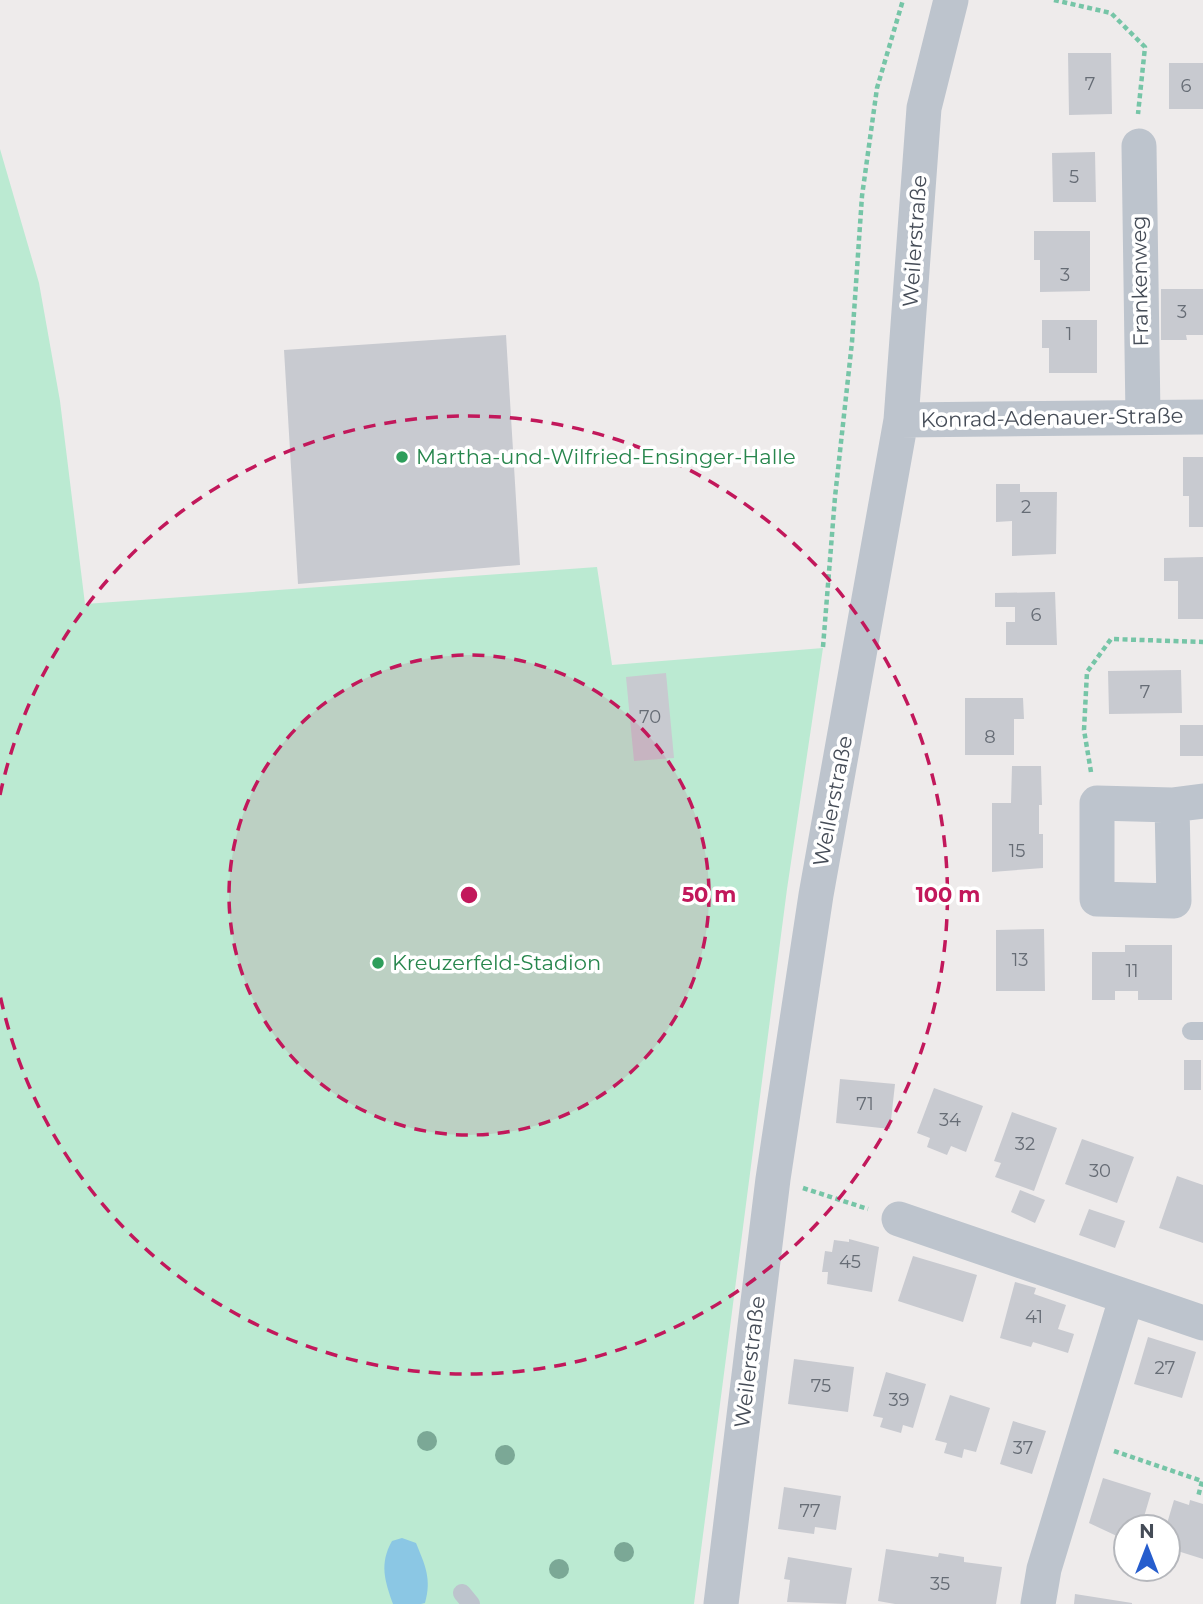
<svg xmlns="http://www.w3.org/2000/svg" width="1203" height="1604" font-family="Montserrat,sans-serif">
<rect width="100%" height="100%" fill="#eeebeb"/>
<!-- green -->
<path fill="#bbead2" d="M0,149L39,283L60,401L85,604L597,567L612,665L823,648L787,889L694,1604H0Z"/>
<!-- water -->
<path fill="#8bc7e4" d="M402,1538L416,1543C425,1565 432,1579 425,1603L421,1604H393C385,1581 379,1564 392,1541Z"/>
<!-- building -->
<path fill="#c8cad0" d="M1068,53H1111L1112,114L1069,115Z
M1169,63H1203V109H1169Z
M1095,152L1096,202H1053L1052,153Z
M1034,231H1090V291L1040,292V260H1034Z
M1161,289H1203V335H1186L1187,340H1161Z
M1042,320H1097V373H1049V348H1042Z
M506,335L520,565L298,584L284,350Z
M1183,457H1203V527H1189V496H1183Z
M996,484H1020V492H1057L1056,554L1012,556V521L996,522Z
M1203,557V619H1178V581H1164V558Z
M1055,592L1057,645H1006V622H1015V607H995V593Z
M1181,670L1182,713L1109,714L1108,671Z
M666,673L674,758L634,761L626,677Z
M965,698H1023L1024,719H1014V755H965Z
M1180,725H1203V756H1180Z
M1012,766H1041L1042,805H1039V834H1043V868L992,872V803H1011Z
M1044,929L1045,991H996V930Z
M1125,945H1172V1000H1138V991H1115V1000H1092V952H1125Z
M1184,1060H1201V1090H1184Z
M840,1079L895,1084L890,1129L836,1123Z
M934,1088L983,1106L966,1152L951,1146L947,1155L927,1147L930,1138L917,1133Z
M1012,1112L1057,1128L1034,1191L995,1177L1001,1163L994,1161Z
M1082,1139L1134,1157L1117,1203L1065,1184Z
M1177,1176L1203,1185V1243L1159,1228Z
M1020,1190L1045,1200L1035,1223L1011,1212Z
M1089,1209L1125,1221L1115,1248L1079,1235Z
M849,1239L879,1247L872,1292L827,1284L828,1272H822L825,1251L832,1252L834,1240L849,1242Z
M913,1256L977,1275L963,1322L898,1301Z
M1015,1282L1036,1288L1034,1294L1066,1305L1058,1329L1074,1334L1068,1353L1033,1342L1031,1347L1000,1338Z
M1148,1337L1196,1352L1182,1398L1134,1384Z
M794,1359L854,1367L848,1412L788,1404Z
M886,1372L926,1384L913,1428L903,1425L901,1433L880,1427L883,1418L873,1416Z
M950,1395L990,1408L976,1452L964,1449L962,1458L944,1453L947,1443L935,1440Z
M1013,1421L1046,1431L1032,1474L1000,1464Z
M1103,1478L1151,1493L1141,1527H1126V1535L1120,1533L1119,1537L1089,1523Z
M784,1487L841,1496L836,1530L815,1527L814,1534L778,1529Z
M1174,1500L1189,1505L1190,1500L1203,1504V1559L1168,1548L1166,1527Z
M886,1549L938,1557L939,1553L964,1557V1562L1002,1567L996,1604H895L878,1601Z
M788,1557L852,1568L846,1604L787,1602L790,1580L784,1579Z
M1075,1594L1132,1603V1604H1074Z"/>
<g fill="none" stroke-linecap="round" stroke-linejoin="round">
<!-- path -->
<path stroke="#76c5a7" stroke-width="4.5" stroke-dasharray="5 3.5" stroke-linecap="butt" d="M1054,0L1111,13L1145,47L1138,114
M823,647L835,497L852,342L862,196L877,88L903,0
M1091,772L1084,730L1087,672L1111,639L1203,642
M803,1188L868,1209
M1114,1451L1202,1481L1198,1497"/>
<!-- service -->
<path stroke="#bdc4cd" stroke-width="18" d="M1191,1031H1203
M462,1593L471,1604"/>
<!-- minor -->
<path stroke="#bdc4cd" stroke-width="35" d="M1139,146L1143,416
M901,420L1203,417
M1172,805L1174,901L1097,899V803L1172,805L1203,801
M899,1219L1203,1323
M721,1604L773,1179L816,895L901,420L924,108L951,0
M1038,1604L1044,1569L1126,1299"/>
</g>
<!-- trees -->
<g fill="#7ba896">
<circle cx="427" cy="1441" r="10"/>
<circle cx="505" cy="1455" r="10"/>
<circle cx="624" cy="1552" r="10"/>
<circle cx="559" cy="1569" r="10"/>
</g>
<!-- distance rings -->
<circle cx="469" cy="895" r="240" fill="#c2185b" fill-opacity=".12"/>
<g fill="none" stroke="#c2185b" stroke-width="3.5" stroke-dasharray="12 9">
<circle cx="469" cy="895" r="240"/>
<path d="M0 795A479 479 0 1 1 0 995"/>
</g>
<!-- markers -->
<g fill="#2e9e5b" stroke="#fff" stroke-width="2.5">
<circle cx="402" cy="457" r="7"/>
<circle cx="378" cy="963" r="7"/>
</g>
<g text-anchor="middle" stroke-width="7" stroke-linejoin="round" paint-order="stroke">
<!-- number labels -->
<g font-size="18" fill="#666c75">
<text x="1090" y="90">7</text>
<text x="1186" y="92">6</text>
<text x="1074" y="183">5</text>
<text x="1065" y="281">3</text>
<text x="1182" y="318">3</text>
<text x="1069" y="340">1</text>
<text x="1026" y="513">2</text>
<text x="1036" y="621">6</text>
<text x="1145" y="698">7</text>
<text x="650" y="723">70</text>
<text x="990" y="743">8</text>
<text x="1017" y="857">15</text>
<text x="1020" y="966">13</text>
<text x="1132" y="977">11</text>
<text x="865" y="1110">71</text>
<text x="950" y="1126">34</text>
<text x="1025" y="1150">32</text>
<text x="1100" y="1177">30</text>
<text x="850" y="1268">45</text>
<text x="1034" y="1323">41</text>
<text x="1165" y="1374">27</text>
<text x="821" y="1392">75</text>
<text x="899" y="1406">39</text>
<text x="1023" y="1454">37</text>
<text x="810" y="1517">77</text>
<text x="940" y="1590">35</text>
</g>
<!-- street labels -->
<g font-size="21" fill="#454c57" stroke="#fff">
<text transform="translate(915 241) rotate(-86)" y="7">Weilerstraße</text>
<text transform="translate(1140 281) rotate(-91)" y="7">Frankenweg</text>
<text transform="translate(1052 418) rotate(-1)" y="7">Konrad-Adenauer-Straße</text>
<text transform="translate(833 801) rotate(-79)" y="7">Weilerstraße</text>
<text transform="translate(750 1362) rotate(-83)" y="7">Weilerstraße</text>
</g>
<!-- leisure labels -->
<g font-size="21" fill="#27864d" stroke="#fff" text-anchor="start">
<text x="416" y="464">Martha-und-Wilfried-Ensinger-Halle</text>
<text x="392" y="970">Kreuzerfeld-Stadion</text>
</g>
</g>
<circle cx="469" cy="895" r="10" fill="#c2185b" stroke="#fff" stroke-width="3.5"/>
<g font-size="21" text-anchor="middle" font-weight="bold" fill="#c2185b" stroke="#fff" stroke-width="7" stroke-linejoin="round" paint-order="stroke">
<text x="709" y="902">50 m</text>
<text x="948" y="902">100 m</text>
</g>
<!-- north arrow -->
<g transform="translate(1147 1548)"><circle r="33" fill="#ffffff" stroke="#b5b7bc" stroke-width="2"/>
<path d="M0-5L12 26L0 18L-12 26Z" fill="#265dcd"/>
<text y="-10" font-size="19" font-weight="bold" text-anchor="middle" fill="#454c57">N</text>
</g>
</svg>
